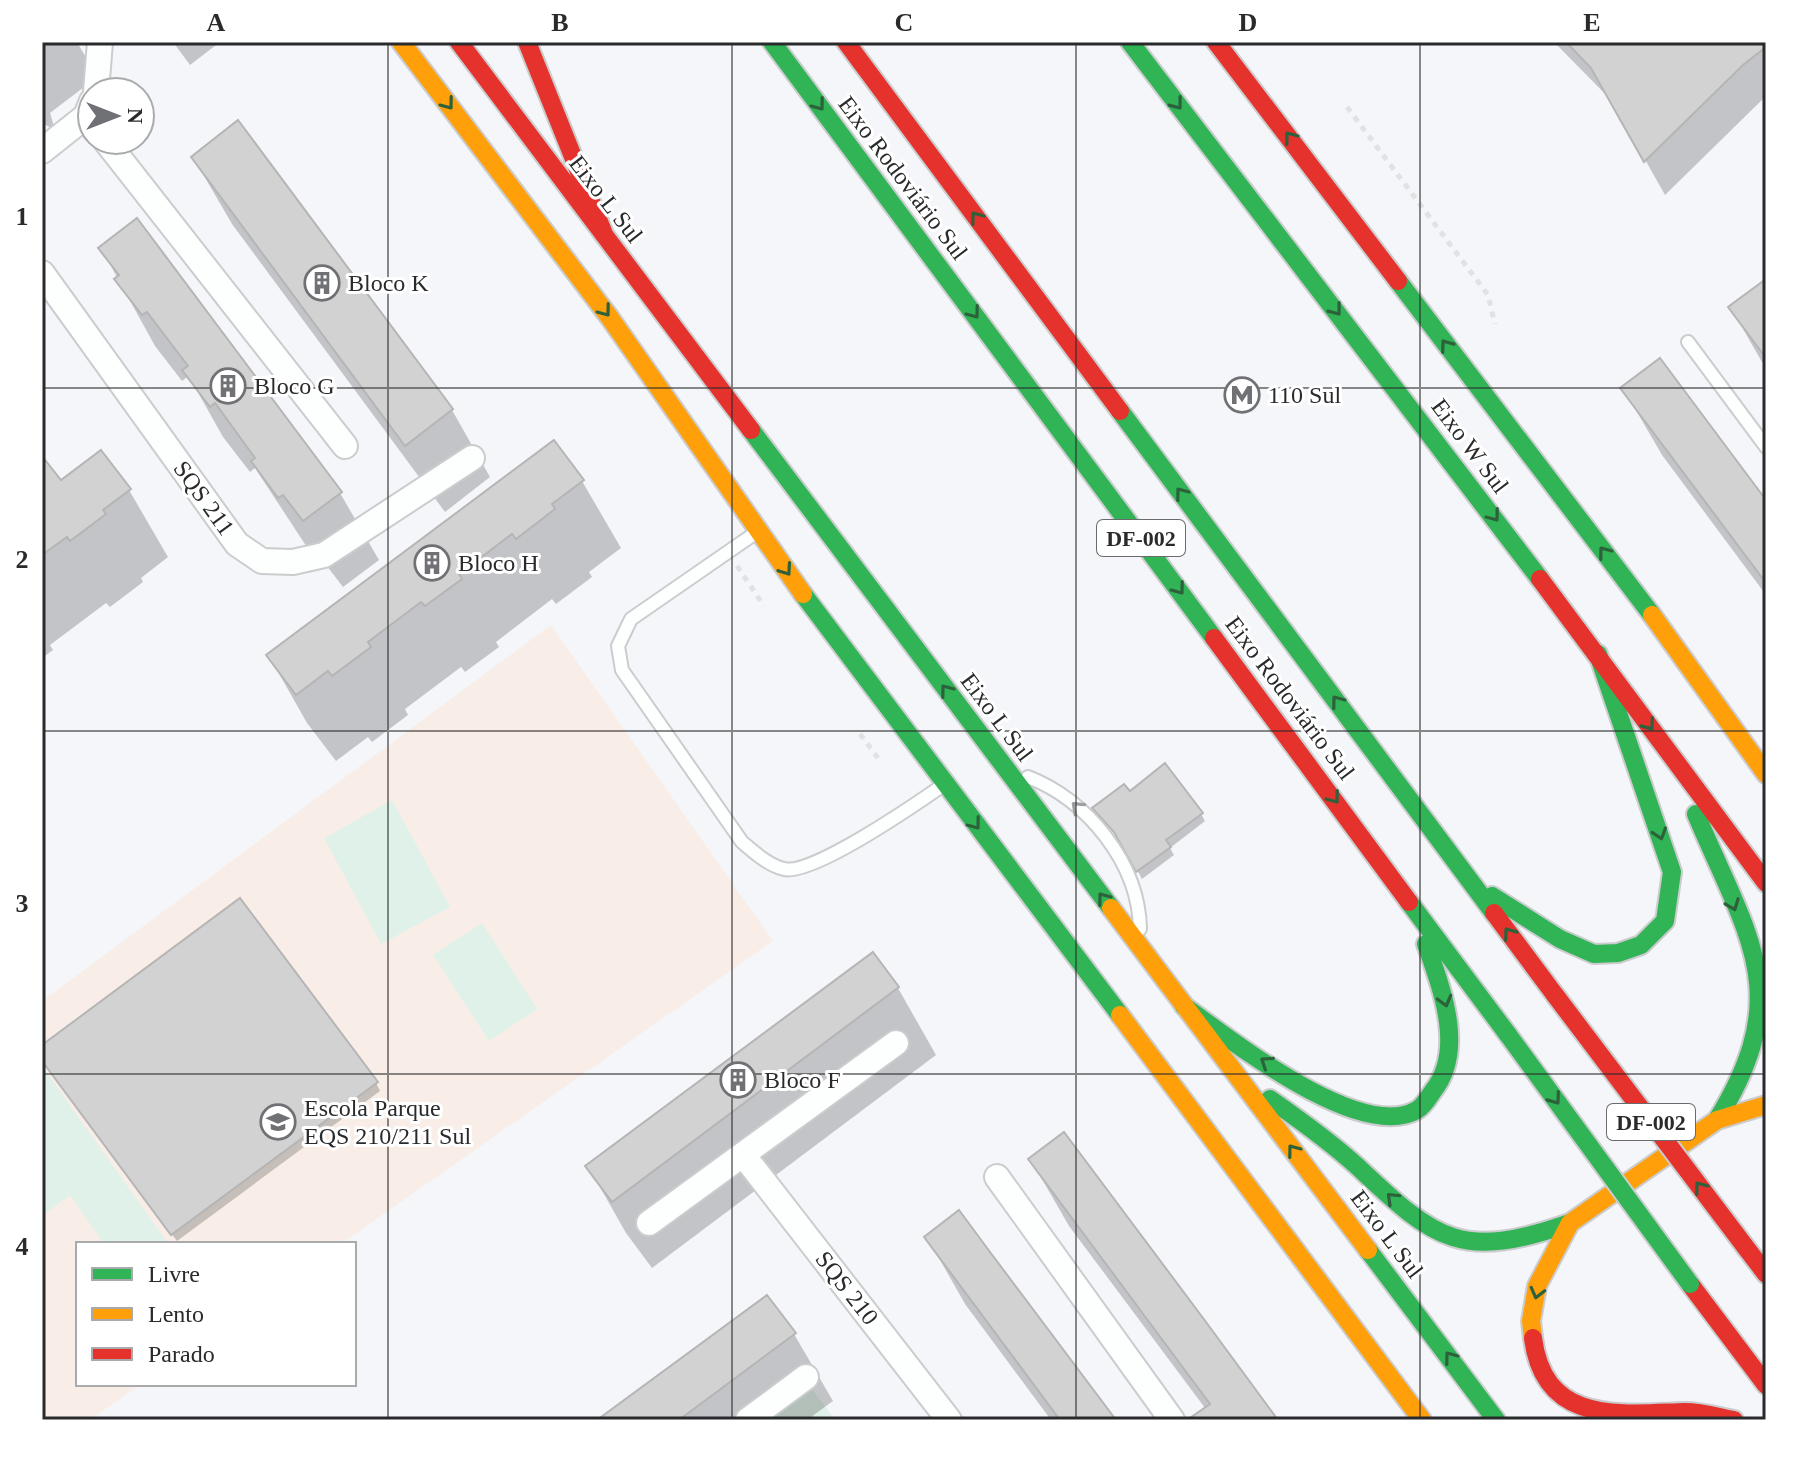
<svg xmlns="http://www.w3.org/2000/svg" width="1808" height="1462" font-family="'Times New Roman',serif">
<rect width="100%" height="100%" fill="#f4f6f9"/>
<!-- education -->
<path fill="#f8eee7" d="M551,625L773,941L341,1244H78V1384H141L90,1420H43L42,1001Z"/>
<!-- green -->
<path fill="#dff1e8" d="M392,800L450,907L381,944L324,838Z
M482,923L537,1009L489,1041L433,955Z
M42,1066L167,1242L164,1244H104L70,1195L42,1216Z
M812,1389L835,1420H770Z"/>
<!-- shadow -->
<path fill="#0003" d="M42,42H77L94,71L92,81L50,113L55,130L42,123Z
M173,42H220L190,65Z
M1554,42H1766V96L1665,195L1612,101Z
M238,123L452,410L490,477L445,512L232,224L193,157Z
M101,248L340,493L379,560L343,587L323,561L318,564L255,468L250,472L223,437L196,389L187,377L182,381L155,346Z
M1766,281V369L1731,308Z
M1623,388L1766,504V595L1662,455Z
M554,443L582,481L621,548L589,572L592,577L556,604L552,599L496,642L499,647L465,672L461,667L405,709L408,715L372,742L368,737L336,761L307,723L269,656Z
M129,490L168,557L141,578L143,582L110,607L106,603L50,645L53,650L42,658V497Z
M1095,809L1201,814L1205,821L1170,848L1174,855L1142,879L1121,841Z
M873,954L898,988L936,1055L652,1268L626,1233L588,1166Z
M42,1048L376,1083L380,1091L177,1241L42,1060Z
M1031,1160L1276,1420H1214L1069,1226Z
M927,1237L1113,1420H1051L965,1304Z
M794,1334L833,1401L807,1420H602Z"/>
<!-- building -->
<path fill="#d2d2d3" stroke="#b5b5b6" stroke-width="2" d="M1566,42H1766V47L1743,65L1644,162L1591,68Z
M238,120L453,409L405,446L191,157Z
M137,218L342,492L303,521L283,495L278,498L251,461L255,458L215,403L210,407L182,370L188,366L147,312L142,315L114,279L119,275L98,248Z
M1766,279V358L1728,307Z
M1660,358L1766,500V583L1620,388Z
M554,440L584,480L552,504L555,509L516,539L512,534L459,574L462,579L425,606L421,602L368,642L371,647L332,676L328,671L296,695L266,655Z
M101,450L131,489L103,510L106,514L70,541L67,537L42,555V456L61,480Z
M1165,763L1203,813L1166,840L1171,847L1136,872L1114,832L1092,808L1124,784L1130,791Z
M240,898L378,1082L171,1235L42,1061V1045Z
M873,952L899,987L612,1202L585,1166Z
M1064,1132L1206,1322L1278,1420H1187L1210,1404L1028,1159Z
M959,1210L990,1252L1116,1420H1060L924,1237Z
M767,1295L796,1333L679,1420H597Z"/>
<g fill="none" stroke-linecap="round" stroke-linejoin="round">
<defs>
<path id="lane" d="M1688,342L1766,447
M754,534L631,619L618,646L622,670L742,842C755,853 768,865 784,869C811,876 913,806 939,788
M1028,777C1088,800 1139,864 1140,929"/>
<path id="street" d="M96,92L100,42
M105,140L345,446
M42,151L86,116L92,101
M42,273L237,544L262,561L293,562L324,555L472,458
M744,1156L949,1420
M997,1177L1172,1420
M649,1223L896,1043
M748,1420L806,1377"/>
<path id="fast" d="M772,42L1214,638
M1130,42L1540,579
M1398,281L1652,615
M1120,411L1494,913
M751,430L1111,908
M803,594L1120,1015
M1696,814C1748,938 1796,992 1717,1120
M1492,896L1560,939L1594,954L1618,953L1641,945L1665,921L1672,872L1598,654
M1409,902L1509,1036
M1184,1006C1230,1039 1360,1143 1417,1110C1423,1107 1429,1097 1433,1091C1466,1050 1441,987 1426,944
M1270,1099C1300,1120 1331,1142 1358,1167C1436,1241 1462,1261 1570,1223
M1368,1250L1496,1420"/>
<path id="slow" d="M401,42L610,318L803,594
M1652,615L1766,774
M1111,908L1368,1250
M1120,1015L1422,1420
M1533,1338L1531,1321L1537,1286L1570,1223L1717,1120L1766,1105"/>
<path id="jam" d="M459,42L751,430
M527,42L604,234
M846,42L1120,411
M1216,42L1398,281
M1540,579L1766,883
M1214,638L1409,902
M1494,913L1555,995
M1747,1249L1766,1274
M1690,1284L1766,1385
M1533,1338C1544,1425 1620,1414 1685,1412C1701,1412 1718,1417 1734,1420"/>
</defs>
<!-- lane casing -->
<use href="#lane" stroke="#cbccce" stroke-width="16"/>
<!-- street casing -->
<use href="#street" stroke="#cbccce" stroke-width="28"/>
<!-- fast casing -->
<use href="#fast" stroke="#cbccce" stroke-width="22"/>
<!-- slow casing -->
<use href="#slow" stroke="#cbccce" stroke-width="22"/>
<!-- jam casing -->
<use href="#jam" stroke="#cbccce" stroke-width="22"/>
<!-- path -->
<path stroke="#e1e2e3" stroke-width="5" stroke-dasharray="6 6" stroke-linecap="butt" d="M1347,107L1488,295L1495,324
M737,566L764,606
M860,734L881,762"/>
<!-- lane -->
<use href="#lane" stroke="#fdfefe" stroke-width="12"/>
<!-- street -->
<use href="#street" stroke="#fdfefe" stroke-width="24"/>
<!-- fast -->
<use href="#fast" stroke="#30b455" stroke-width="18"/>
<!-- slow -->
<use href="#slow" stroke="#ff9f0a" stroke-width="18"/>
<!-- jam -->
<use href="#jam" stroke="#e5322d" stroke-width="18"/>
<defs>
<path id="fast-bridge" d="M1509,1036L1690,1284"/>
<path id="jam-bridge" d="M1555,995L1747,1249"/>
</defs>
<!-- fast-bridge casing -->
<use href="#fast-bridge" stroke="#cbccce" stroke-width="22" stroke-linecap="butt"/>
<!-- jam-bridge casing -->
<use href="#jam-bridge" stroke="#cbccce" stroke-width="22" stroke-linecap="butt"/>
<!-- fast-bridge -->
<use href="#fast-bridge" stroke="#30b455" stroke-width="18"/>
<!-- jam-bridge -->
<use href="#jam-bridge" stroke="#e5322d" stroke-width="18"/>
</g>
<!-- one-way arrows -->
<defs><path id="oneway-chevron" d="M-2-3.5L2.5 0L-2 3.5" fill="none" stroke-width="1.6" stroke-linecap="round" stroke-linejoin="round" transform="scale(2)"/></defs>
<g stroke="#2c613c">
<use href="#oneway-chevron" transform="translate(448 104) rotate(53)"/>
<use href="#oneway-chevron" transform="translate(1177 104) rotate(52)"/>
<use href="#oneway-chevron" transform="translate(819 105) rotate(53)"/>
<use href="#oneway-chevron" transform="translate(1290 137) rotate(-127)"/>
<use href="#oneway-chevron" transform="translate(976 217) rotate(-127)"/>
<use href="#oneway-chevron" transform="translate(1336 310) rotate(52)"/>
<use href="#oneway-chevron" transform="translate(605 311) rotate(53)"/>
<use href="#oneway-chevron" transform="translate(974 313) rotate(53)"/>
<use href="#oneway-chevron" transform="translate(1446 345) rotate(-126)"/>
<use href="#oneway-chevron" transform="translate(1181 493) rotate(-127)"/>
<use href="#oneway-chevron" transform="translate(1494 516) rotate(53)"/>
<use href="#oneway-chevron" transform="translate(1604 552) rotate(-127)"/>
<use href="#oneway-chevron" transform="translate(786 570) rotate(55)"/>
<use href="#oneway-chevron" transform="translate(1179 589) rotate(53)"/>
<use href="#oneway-chevron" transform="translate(946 690) rotate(-127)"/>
<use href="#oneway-chevron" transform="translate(1337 701) rotate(-127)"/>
<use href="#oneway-chevron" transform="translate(1649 725) rotate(54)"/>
<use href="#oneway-chevron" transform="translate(1334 798) rotate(53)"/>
<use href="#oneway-chevron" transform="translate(975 824) rotate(53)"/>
<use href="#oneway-chevron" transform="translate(1660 834) rotate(72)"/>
<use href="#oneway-chevron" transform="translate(1103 898) rotate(-127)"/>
<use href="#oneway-chevron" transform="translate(1733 905) rotate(69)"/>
<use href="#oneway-chevron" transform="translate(1509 933) rotate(-126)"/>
<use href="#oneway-chevron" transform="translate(1445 1001) rotate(75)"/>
<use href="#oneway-chevron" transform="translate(1266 1062) rotate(-146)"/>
<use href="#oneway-chevron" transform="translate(1555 1099) rotate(54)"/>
<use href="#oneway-chevron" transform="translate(1293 1150) rotate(-127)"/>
<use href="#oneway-chevron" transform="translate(1700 1187) rotate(-127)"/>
<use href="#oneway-chevron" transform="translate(1392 1198) rotate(-136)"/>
<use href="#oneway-chevron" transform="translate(1537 1293) rotate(104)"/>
<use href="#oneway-chevron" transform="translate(1450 1357) rotate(-127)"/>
</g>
<use stroke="#9e9fa0" href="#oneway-chevron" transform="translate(1077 807) rotate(-137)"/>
<!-- grid -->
<path fill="none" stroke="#292a2c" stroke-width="2" stroke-opacity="0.55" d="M388,42V1420M732,42V1420M1076,42V1420M1420,42V1420M42,388H1766M42,731H1766M42,1074H1766"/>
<!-- icons -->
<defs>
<symbol id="building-ring" viewBox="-11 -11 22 22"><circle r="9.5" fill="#fff" stroke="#707174" stroke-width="1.5"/><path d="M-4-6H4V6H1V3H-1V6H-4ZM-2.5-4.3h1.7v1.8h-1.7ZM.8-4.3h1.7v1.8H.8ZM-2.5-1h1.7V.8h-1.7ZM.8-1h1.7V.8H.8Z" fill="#707174"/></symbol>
<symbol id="metro-ring" viewBox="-11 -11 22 22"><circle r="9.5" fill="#fff" stroke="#707174" stroke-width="1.5"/><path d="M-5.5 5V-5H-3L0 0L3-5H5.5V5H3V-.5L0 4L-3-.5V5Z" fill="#707174"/></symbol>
<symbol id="school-ring" viewBox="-11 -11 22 22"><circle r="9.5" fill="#fff" stroke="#707174" stroke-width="1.5"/><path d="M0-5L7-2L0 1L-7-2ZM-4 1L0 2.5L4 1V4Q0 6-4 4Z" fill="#707174"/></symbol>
</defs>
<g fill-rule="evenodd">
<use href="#building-ring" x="302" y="263" width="40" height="40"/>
<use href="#building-ring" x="208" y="366" width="40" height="40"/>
<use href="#metro-ring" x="1222" y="375" width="40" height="40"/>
<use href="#building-ring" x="412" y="543" width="40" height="40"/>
<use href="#building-ring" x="718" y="1060" width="40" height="40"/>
<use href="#school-ring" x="258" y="1102" width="40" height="40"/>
</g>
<g text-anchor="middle" stroke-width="6" stroke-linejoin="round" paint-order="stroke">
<!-- shield labels -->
<g fill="#fff" stroke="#696a6b" stroke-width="2">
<rect x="1097" y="520" width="88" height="36" rx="6"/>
<rect x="1607" y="1104" width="88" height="36" rx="6"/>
</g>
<g font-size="22" font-weight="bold" fill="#292a2c">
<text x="1141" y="546">DF-002</text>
<text x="1651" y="1130">DF-002</text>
</g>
<!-- street labels -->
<g font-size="24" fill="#292a2c" stroke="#fff">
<text transform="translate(903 178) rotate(53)" y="8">Eixo Rodoviário Sul</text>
<text transform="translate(606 199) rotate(52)" y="8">Eixo L Sul</text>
<text transform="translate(1470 446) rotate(53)" y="8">Eixo W Sul</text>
<text transform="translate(204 498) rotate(54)" y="8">SQS 211</text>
<text transform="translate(1290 698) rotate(53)" y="8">Eixo Rodoviário Sul</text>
<text transform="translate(997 717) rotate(53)" y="8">Eixo L Sul</text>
<text transform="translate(1387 1234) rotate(53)" y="8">Eixo L Sul</text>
<text transform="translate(847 1288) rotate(52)" y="8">SQS 210</text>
</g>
<!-- poi labels -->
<g font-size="24" fill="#292a2c" stroke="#fff" text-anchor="start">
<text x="348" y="291">Bloco K</text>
<text x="254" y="394">Bloco G</text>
<text x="1268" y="403">110 Sul</text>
<text x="458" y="571">Bloco H</text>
<text x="764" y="1088">Bloco F</text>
<text x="304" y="1116">Escola Parque<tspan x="304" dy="28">EQS 210/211 Sul</tspan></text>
</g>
</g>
<!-- border -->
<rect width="1808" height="1462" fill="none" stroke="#ffffff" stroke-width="88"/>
<!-- legend -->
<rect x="76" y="1242" width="280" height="144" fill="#ffffff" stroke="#a9aaab" stroke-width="2"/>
<rect x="92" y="1268" width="40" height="12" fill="#30b455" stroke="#a9aaab" stroke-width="2"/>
<text x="148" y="1282" font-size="24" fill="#292a2c">Livre</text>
<rect x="92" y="1308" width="40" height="12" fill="#ff9f0a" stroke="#a9aaab" stroke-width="2"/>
<text x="148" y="1322" font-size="24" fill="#292a2c">Lento</text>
<rect x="92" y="1348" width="40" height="12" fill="#e5322d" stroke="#a9aaab" stroke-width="2"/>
<text x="148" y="1362" font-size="24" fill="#292a2c">Parado</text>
<!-- north arrow -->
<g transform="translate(116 116) rotate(90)"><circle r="38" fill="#ffffff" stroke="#a9aaab" stroke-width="2"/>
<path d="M0-6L14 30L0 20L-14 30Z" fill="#707174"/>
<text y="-12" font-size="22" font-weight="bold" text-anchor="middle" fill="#292a2c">N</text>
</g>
<rect x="44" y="44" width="1720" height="1374" fill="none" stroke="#292a2c" stroke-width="3"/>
<g font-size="26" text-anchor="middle" font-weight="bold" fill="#292a2c">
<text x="216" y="31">A</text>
<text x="560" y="31">B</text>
<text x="904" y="31">C</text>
<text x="1248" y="31">D</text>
<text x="1592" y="31">E</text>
<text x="22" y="225">1</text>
<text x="22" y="568">2</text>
<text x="22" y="912">3</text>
<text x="22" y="1255">4</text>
</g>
</svg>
